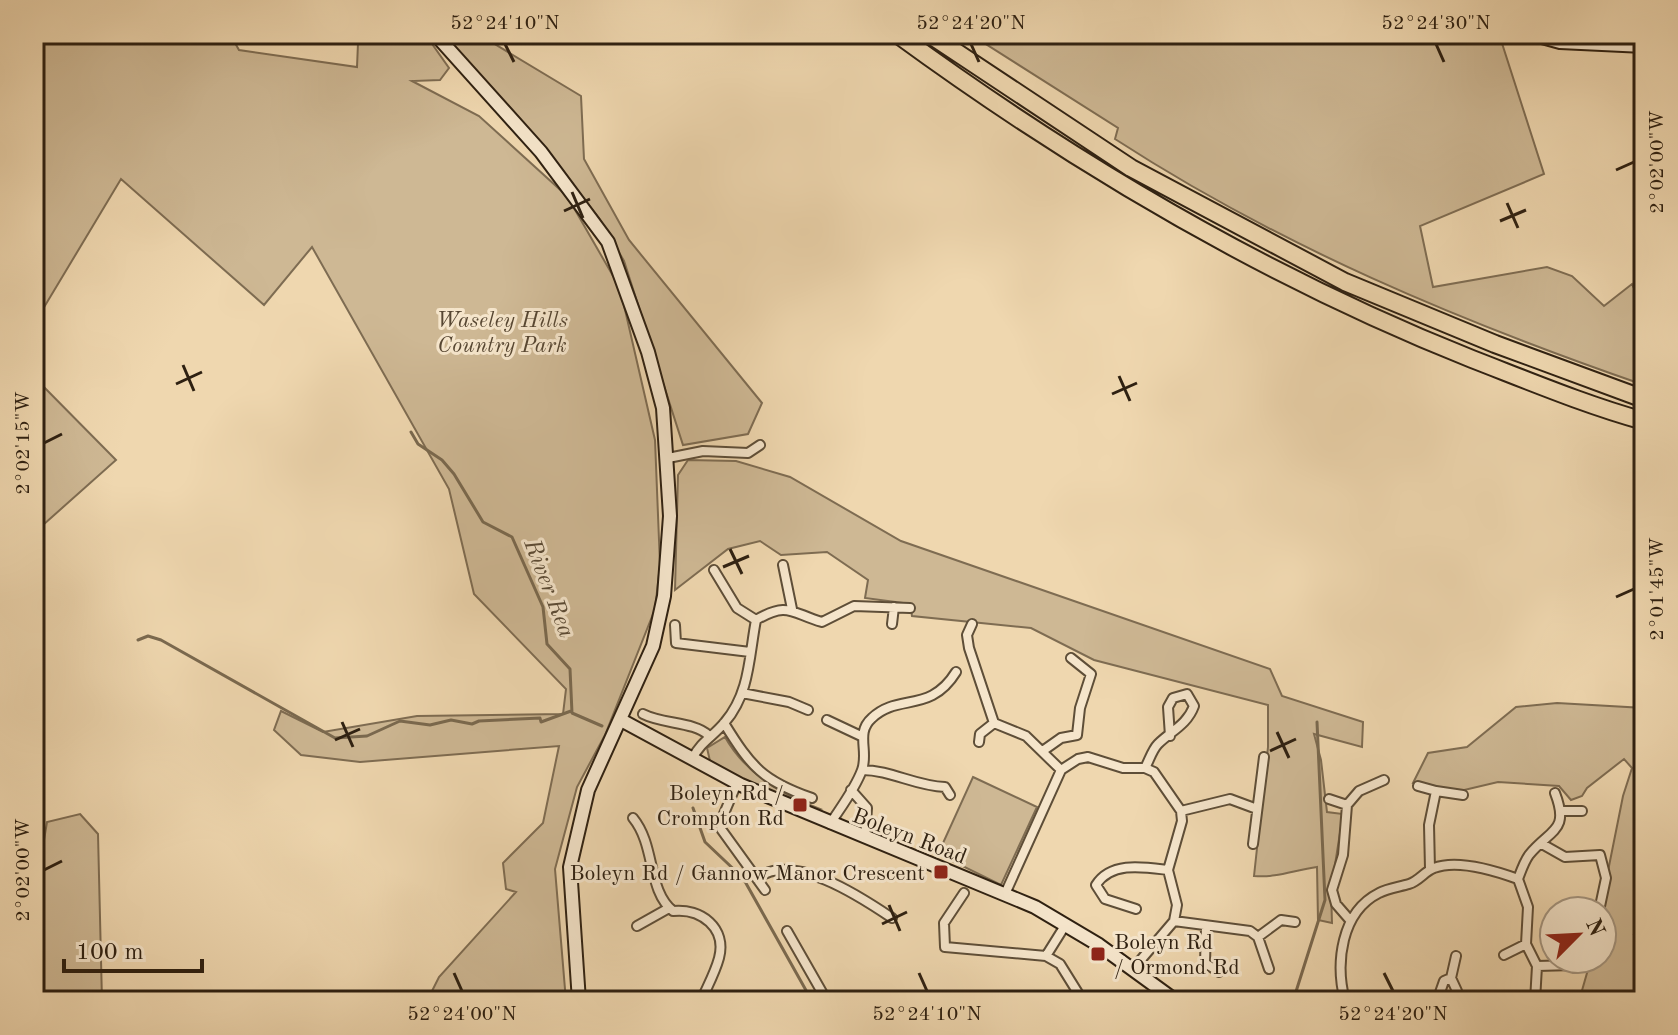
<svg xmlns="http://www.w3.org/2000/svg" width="1678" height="1035" font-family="'Old Standard TT',serif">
<rect width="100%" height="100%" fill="#efd7af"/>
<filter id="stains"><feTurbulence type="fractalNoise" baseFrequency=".0025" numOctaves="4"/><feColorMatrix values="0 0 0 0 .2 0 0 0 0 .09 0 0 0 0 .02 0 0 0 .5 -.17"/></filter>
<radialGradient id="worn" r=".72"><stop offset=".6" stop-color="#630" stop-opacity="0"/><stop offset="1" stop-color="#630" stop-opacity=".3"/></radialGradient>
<!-- green -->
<path fill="#ceb894" stroke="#7e6c52" stroke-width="2" d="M34,34H230L239,50L357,67L358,43L354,34H425L449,68L440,80L412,81L479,116L567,196L620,288L655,440L660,565L655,609L605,735L577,787L555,869L566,1001H427L439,977L516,892L506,889L503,863L543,823L559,746L360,762L301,755L274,730L281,711L323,732L417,716L563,714L566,689L474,594L449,489L312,247L264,305L121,179L34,324Z
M441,34H478L581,96L584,159L629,240L762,403L748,434L683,445L624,261L599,218L537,139Z
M970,34H1499L1544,174L1420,226L1433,287L1547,267L1572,276L1604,306L1632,284L1644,310V385C1459,321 1280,246 1115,139L1118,128Z
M34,377L116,460L34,533Z
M688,460L736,461L790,477L901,541L1270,669L1282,696L1363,722L1362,747L1314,734L1321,760L1327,812L1343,814L1331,890L1332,923L1318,920L1317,867C1294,870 1277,878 1254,876L1268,747V705L1094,660L1031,628L912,616L910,604L865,598L868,580L827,552L781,555L760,541L728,549L675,590L678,475Z
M1557,703L1644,708V902L1634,934H1644V1001H1579L1591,959H1602L1600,911L1623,796L1632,768L1624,759L1587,788L1582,796L1571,800L1559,786L1498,782L1460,791L1413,783L1428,753L1467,747L1516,707Z
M725,737C745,773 782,795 820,809L816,810L752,786L710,761L707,748Z
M973,777L1037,807L1001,885L938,854Z
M80,814L98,834L102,1001H34V899L47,822Z"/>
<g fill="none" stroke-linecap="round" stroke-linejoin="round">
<!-- stream -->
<path stroke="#7a694f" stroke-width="3" d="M411,432L418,444L442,460L454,474L483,522L512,537L543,607L547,644L570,669L572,713L602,726
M138,640L148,636L161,640L335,738L367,736L400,721L430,725L451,720L472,724L479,721L540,718L541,722L571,711
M693,808L705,842L743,878L812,1001
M1293,1001L1325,900L1317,722"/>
<defs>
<path id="street" d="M668,458L703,451L748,453L760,445
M783,565L792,609
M714,570L737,608L756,620
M892,624L894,607
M972,624L967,635L969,648L994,723L1026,736L1061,770
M675,625L676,643L750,652
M742,693L789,702L808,710
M643,714C662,724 695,722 708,735
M827,720L861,736
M724,723C751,767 763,781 812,798
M979,742L980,734L994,723
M1044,750L1061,738L1077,735L1080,708L1091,674L1071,658
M692,759C702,740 713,737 725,722C750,693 749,656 756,620C788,601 791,613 822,622L854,606L910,608
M1145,768C1149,761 1152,750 1158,744C1171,731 1187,725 1194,706L1187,694L1173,698L1168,707L1170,736
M862,770C891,770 915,786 945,787L950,795
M737,783L723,816L721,829L765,890
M1418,786L1436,791
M851,790L867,808L865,838
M1329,799L1347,805
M1181,811L1230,799L1257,809
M1562,811H1582
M633,818C656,846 647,890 673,911C701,908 727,928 719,958C715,973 707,987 701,1001
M830,824C841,807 855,789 862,770C869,751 855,733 872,718C898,693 930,714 956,672
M1253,844L1264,757
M1542,844L1565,857L1600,855L1606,878L1599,911
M1430,869L1429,825L1436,791L1463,795
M757,879C790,850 861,897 892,918
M964,893L944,923L945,947L1046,956L1060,964L1083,1001
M1005,894L1061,770L1078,759L1088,757L1123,768H1145L1154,772L1181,811L1182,821L1168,870L1177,905L1174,921L1133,969
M1136,909L1105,899L1096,885C1111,861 1144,867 1168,870
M1349,919L1336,904L1332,890L1343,855L1347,805L1359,791L1384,780
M1174,921L1250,931L1258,937L1269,969
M637,926L669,908
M1206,928L1205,963L1219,972
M787,931L827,1001
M1258,937L1281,920L1295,922
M1504,955L1526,944
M1046,956L1066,924
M1537,966L1574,965
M1451,978L1457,991L1452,1001
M1345,1001C1335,963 1341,912 1379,893C1388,888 1399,887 1409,884C1419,881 1425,871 1434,868C1457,859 1496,871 1518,879
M1437,1001L1444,981L1451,978L1456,956
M1535,1001L1537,966L1526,944L1528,907L1518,879C1521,871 1524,862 1529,855C1550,829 1570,832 1555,793"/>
<path id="secondary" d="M435,34L541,152L608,242L648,352L663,408L670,516L664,596L653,646L588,790L570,867L579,1001
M1531,34L1560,42L1644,46
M621,720L741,785L1035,907L1099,945L1176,1001"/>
<path id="highway" d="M897,34C1076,165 1266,277 1472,359C1529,381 1586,405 1644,421
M929,34L1131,168L1345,282L1495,344L1644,399"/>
</defs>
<!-- street casing -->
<use href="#street" stroke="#5e4e38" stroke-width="12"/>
<!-- secondary casing -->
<use href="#secondary" stroke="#2e2011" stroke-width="16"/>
<!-- highway casing -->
<use href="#highway" stroke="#2e2011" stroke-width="20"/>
<!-- street -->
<use href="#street" stroke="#f5e5cb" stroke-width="8"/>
<!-- secondary -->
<use href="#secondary" stroke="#f5e5cb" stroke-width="12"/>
<!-- highway -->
<use href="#highway" stroke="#efd7af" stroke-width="16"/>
</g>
<!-- ticks -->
<path fill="none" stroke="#2e2011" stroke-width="3" d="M505,44L514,62M971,44L979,62M1436,44L1444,62M1616,170L1634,162M572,192L583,218M1507,203L1518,228M564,211L590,199M1500,221L1526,210M183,365L194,391M1119,376L1130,401M176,384L202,372M1112,394L1137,383M44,443L62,434M730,549L742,574M723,567L749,556M1616,597L1634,589M342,722L353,747M1277,732L1289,758M335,740L360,729M1270,751L1296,739M44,870L62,861M889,905L900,931M882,924L907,912M454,973L462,991M919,973L927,991M1384,973L1393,991"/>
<!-- markers -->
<g fill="#8f2418" stroke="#f5e5cb" stroke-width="3">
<rect x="792" y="797" width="16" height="16" rx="4"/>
<rect x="933" y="864" width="16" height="16" rx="4"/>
<rect x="1090" y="946" width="16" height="16" rx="4"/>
</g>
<g text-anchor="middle" stroke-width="6" stroke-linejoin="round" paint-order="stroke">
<!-- park labels -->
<g font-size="22" font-style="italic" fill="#564632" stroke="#f5e5cb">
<text x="502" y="327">Waseley Hills<tspan x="502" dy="25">Country Park</tspan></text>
</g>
<!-- poi labels -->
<g font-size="22" fill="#2e2011" stroke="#f5e5cb" text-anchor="end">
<text x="784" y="800">Boleyn Rd /<tspan x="784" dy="25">Crompton Rd</tspan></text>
<text x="925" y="880">Boleyn Rd / Gannow Manor Crescent</text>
<text x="1114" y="949" text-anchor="start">Boleyn Rd<tspan x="1114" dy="25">/ Ormond Rd</tspan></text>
</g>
<!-- street labels -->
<g font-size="22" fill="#2e2011" stroke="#f5e5cb">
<text transform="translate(910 835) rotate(21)" y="8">Boleyn Road</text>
</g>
<!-- water labels -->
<g font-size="24" font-style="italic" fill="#5a4a35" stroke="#f5e5cb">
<text transform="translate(550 588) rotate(69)" y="8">River Rea</text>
</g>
</g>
<!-- margin -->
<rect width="1678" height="1035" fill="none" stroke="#efd7af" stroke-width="88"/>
<!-- north arrow -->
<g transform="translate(1578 935) rotate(66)"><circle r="38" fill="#f5e5cb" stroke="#a59681" stroke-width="2"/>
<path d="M0-6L14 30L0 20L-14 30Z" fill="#8f2418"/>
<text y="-12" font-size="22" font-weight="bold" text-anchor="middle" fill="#2e2011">N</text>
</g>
<!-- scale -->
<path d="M64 959v12h138v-12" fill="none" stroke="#2e2011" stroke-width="4"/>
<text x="76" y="959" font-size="24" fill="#2e2011" stroke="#f5e5cb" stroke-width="6" paint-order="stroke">100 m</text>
<rect x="44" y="44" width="1590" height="947" fill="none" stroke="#2e2011" stroke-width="3"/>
<g font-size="20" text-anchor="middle" fill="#2e2011">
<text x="505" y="29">52°24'10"N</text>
<text x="971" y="29">52°24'20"N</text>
<text x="1436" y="29">52°24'30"N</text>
<text transform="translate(1656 162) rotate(-90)" y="7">2°02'00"W</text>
<text transform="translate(22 443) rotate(-90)" y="7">2°02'15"W</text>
<text transform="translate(1656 589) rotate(-90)" y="7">2°01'45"W</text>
<text transform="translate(22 870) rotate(-90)" y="7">2°02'00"W</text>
<text x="462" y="1020">52°24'00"N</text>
<text x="927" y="1020">52°24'10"N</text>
<text x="1393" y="1020">52°24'20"N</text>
</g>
<rect width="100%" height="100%" filter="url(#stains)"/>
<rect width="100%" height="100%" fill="url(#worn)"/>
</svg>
